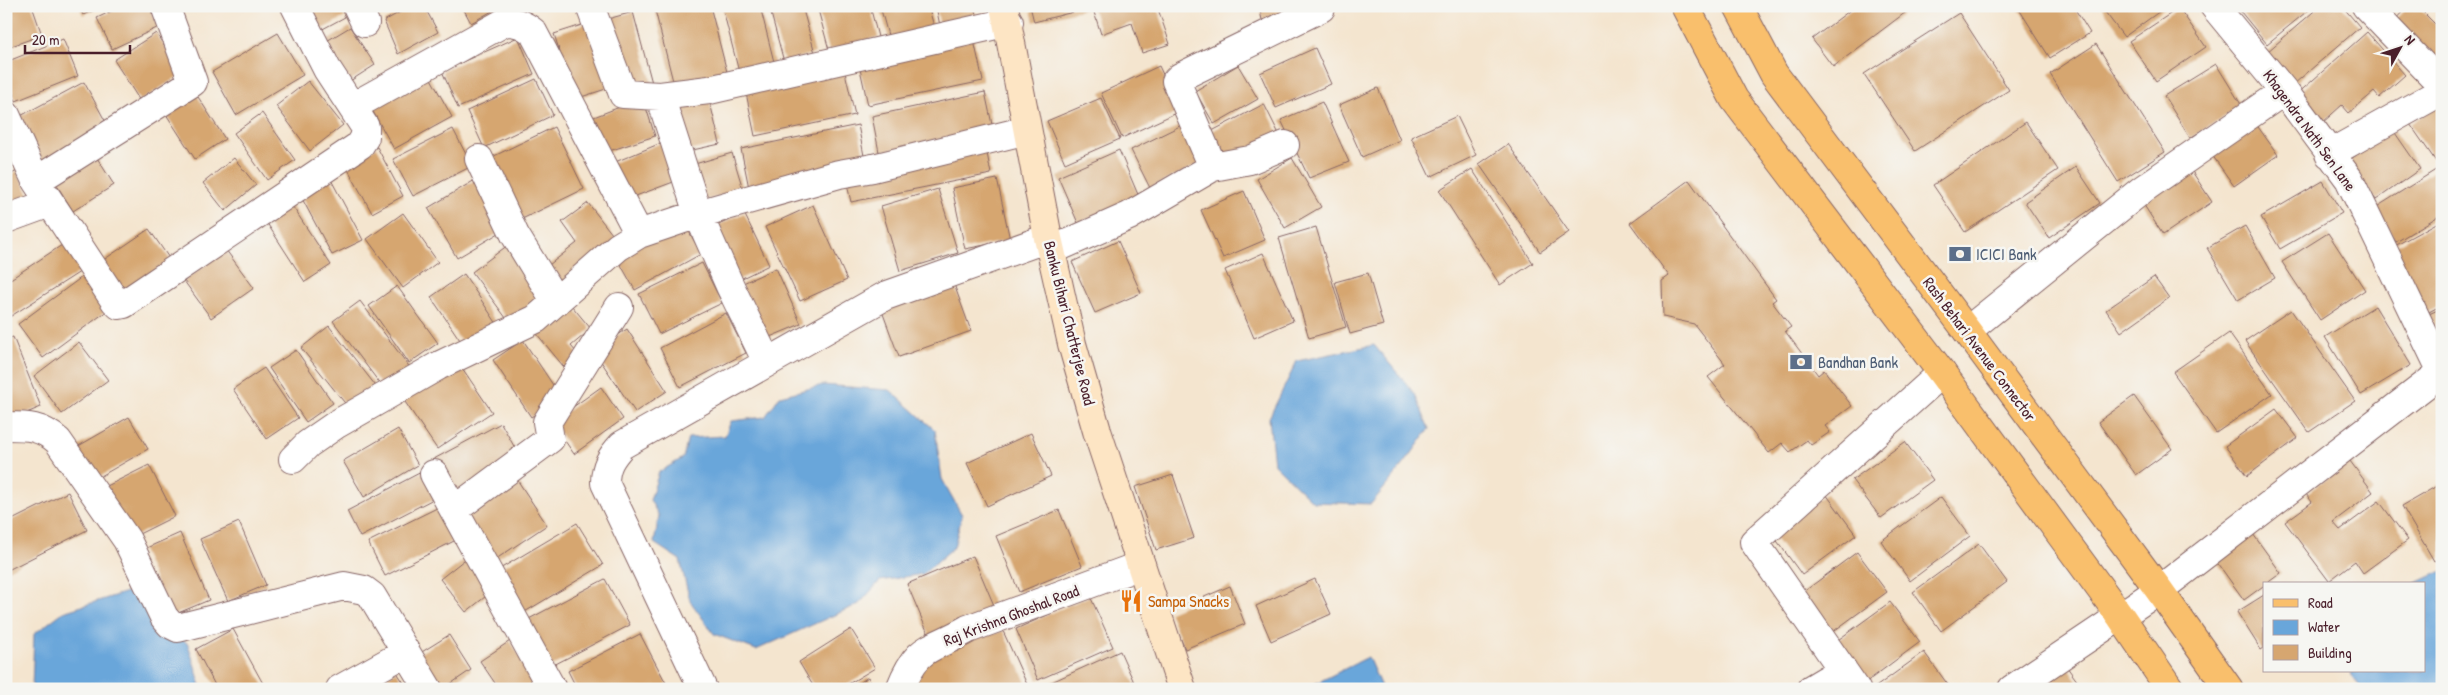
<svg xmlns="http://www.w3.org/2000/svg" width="2448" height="695" font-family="'Patrick Hand',sans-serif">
<rect width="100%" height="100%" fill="#f6f6f2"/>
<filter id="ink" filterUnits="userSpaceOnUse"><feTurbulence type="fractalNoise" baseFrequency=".02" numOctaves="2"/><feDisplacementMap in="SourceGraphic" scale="10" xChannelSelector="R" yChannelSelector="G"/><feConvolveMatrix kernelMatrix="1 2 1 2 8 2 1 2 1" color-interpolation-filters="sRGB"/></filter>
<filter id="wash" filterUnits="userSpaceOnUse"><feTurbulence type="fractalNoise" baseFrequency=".0096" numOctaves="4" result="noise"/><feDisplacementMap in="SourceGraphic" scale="20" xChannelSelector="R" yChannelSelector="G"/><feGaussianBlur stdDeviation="1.12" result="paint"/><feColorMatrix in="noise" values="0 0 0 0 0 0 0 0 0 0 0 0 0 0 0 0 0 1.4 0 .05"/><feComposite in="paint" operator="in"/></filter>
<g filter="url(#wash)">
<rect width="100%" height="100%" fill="#f4e5cf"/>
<!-- water -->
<path fill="#69a6da" stroke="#5a6282" d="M1374,345L1415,394L1429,429L1405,463L1371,504L1313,502L1274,464L1269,418L1297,361Z
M823,385L890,390L935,430L942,479L962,515L954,547L923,574L880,581L859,604L756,650L714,634L690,601L680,560L654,543L659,516L650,500L659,472L683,458L688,438L725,436L731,421L765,417L780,396Z
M2442,571V689H2362L2350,674L2353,671H2424V584H2414Z
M136,589L170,629L188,644L202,689L32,688L34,634L63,612Z
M1368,657L1382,689H1305Z"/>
<g id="blocks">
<!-- building -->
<path fill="#d6a670" d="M6,6H32L42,35L6,48Z
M79,6H103L83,15Z
M122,6H149L159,27L112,49L97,18Z
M304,6H339L345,17L317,32Z
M411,6H424L438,32L398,54L384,21Z
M462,6H501L471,23Z
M669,6H710L728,76L675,89L655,10Z
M722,6H760L775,66L740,76Z
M769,6H802L815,53L784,62Z
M817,6H870L878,37L829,50Z
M880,6H928L934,26L889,39Z
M936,6H974L977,19L940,26Z
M1030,6H1088L1089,8L1034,22Z
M1092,6H1157L1170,44L1142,53L1132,23L1101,34Z
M1259,6H1308V7L1262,20Z
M1852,6H1914L1833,67L1812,39L1853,8Z
M2017,6H2073L2090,33L2050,58Z
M2105,6H2167L2124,37L2102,8Z
M2236,6H2309L2311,8L2267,44Z
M2320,6H2342L2360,27L2294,84L2267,52Z
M2408,6H2417L2442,31V62L2434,69L2390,25Z
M2179,8L2206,47L2156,81L2129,41Z
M633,12L652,83L623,91L604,20Z
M1959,13L2009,90L1915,151L1864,74Z
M591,22L612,87L575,99L554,34Z
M350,27L375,65L350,81L325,42Z
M2367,32L2405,75L2379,98L2374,92L2349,113L2342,105L2321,124L2295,96Z
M156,33L182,74L140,101L114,60Z
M278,33L303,75L236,115L212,72Z
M973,36L983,81L868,105L858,60Z
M518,37L534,74L458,108L442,71Z
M63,39L78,76L16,101L6,78V62Z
M2096,44L2165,152L2118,182L2050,74Z
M1315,48L1331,84L1276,108L1260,73Z
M2216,64L2242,106L2190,138L2164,96Z
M1238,65L1258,99L1214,124L1195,91Z
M1159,66L1180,111L1122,138L1101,93Z
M844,68L855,115L755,136L745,88Z
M429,75L452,117L394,149L371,108Z
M536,79L553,115L484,148L467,111Z
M308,81L343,125L310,151L276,106Z
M84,82L109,128L38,166L13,120Z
M1378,88L1400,140L1362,157L1339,105Z
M193,89L225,139L195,159L162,108Z
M985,92L993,129L879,152L872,116Z
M708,94L720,144L679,153L667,104Z
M643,98L655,136L600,154L586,120Z
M1101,98L1120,139L1065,163L1047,121Z
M1322,102L1349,162L1309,178L1281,120Z
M2442,102V159L2437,163L2410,124Z
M1264,104L1279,134L1226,159L1212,131Z
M262,113L295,160L267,180L234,133Z
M1457,116L1476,155L1430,177L1411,137Z
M2026,122L2058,170L1965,232L1933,185Z
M1184,124L1203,162L1150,188L1131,150Z
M2256,124L2278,155L2234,186L2212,155Z
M858,125L866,166L749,188L741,149Z
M554,127L584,189L522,219L492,157Z
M453,129L472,166L413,196L393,159Z
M2393,130L2420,169L2376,200L2348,161Z
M661,143L676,181L625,200L608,165Z
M1508,144L1569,232L1540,252L1479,164Z
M6,146L15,163L6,168Z
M377,147L403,196L372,213L345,164Z
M986,148L991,174L851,202L845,175Z
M1119,150L1139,197L1078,223L1058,177Z
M94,153L114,185L73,211L53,179Z
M732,153L743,189L699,202L688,166Z
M234,158L256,185L225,211L203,183Z
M1292,158L1321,207L1285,228L1257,179Z
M2442,166V214L2396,242L2375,208Z
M2076,167L2100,203L2049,238L2025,202Z
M1472,169L1533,263L1500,285L1439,190Z
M2191,170L2212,202L2163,235L2142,202Z
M17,171L31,198L6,211V177Z
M328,174L363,240L332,255L297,189Z
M997,179L1010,240L965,249L952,188Z
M475,180L504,230L457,258L428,208Z
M1689,180L1776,299L1772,302L1791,327L1785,331L1818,375L1824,370L1852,406L1825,426L1830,432L1811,445L1807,440L1790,452L1782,443L1769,453L1708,377L1725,364L1694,324L1663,317L1662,281L1669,276L1630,223Z
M2323,181L2342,213L2280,249L2261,217Z
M938,189L958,253L900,271L881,206Z
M1244,191L1265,240L1223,258L1201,210Z
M289,201L331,265L305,282L263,217Z
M588,203L619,243L554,291L540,272L577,243L562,222Z
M813,205L847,280L800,301L765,227Z
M403,213L438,262L403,288L367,239Z
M744,213L769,265L736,281L710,229Z
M683,220L701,254L635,290L616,256Z
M2442,220V305L2427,313L2391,248Z
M2245,226L2275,278L2238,300L2207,248Z
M1316,227L1346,327L1309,338L1279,238Z
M149,229L171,261L123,292L102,261Z
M2328,233L2365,290L2320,320L2282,262Z
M1118,241L1141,293L1095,313L1072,262Z
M65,243L83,270L8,318L6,282Z
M508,245L545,295L509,322L472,272Z
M226,250L254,288L211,318L184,281Z
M1263,253L1293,321L1254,338L1225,270Z
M702,263L722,303L659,334L639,294Z
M776,268L801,324L765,339L741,284Z
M1368,273L1383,325L1350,334L1335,282Z
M86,274L111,308L43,358L18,324Z
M464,274L499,327L466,349L431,297Z
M951,276L971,331L899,357L879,303Z
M2154,277L2169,298L2121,332L2106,310Z
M397,286L438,343L409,363L369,306Z
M567,300L591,329L571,346L583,360L568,372L532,328Z
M360,301L411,369L384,389L333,321Z
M2375,306L2411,365L2361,395L2325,337Z
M2442,308V341L2429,314Z
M2291,310L2355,401L2309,432L2245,341Z
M726,313L746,353L680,387L660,348Z
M329,326L379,390L352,412L301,348Z
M627,329L667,391L635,412L594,351Z
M2229,333L2272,394L2216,433L2173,372Z
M13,337L41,407L12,419L6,406V339Z
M523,340L561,397L531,417L493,360Z
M79,342L108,380L62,414L34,376Z
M296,350L333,403L306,422L269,368Z
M456,359L492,412L437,449L401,396Z
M264,368L298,418L267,439L233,389Z
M601,387L623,419L574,454L552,422Z
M2134,396L2172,449L2136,475L2098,422Z
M2276,409L2298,438L2247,476L2225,446Z
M129,417L148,449L94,480L75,448Z
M501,423L520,457L451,495L432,460Z
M398,429L418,465L364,497L343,461Z
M1031,433L1051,476L987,506L967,463Z
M1905,442L1933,480L1881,518L1852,480Z
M2350,461L2373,492L2333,522L2340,530L2379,501L2408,540L2363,573L2355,561L2329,581L2285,522L2312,502L2306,494Z
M149,465L175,516L131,538L105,487Z
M427,469L441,495L360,537L347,511Z
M514,475L547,525L493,561L460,511Z
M1173,475L1194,538L1156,550L1135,487Z
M2442,483V557L2434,561L2402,506Z
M68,492L87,530L6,571V523Z
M1826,494L1856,535L1802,575L1772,534Z
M1941,497L1970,536L1910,581L1881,541Z
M441,506L458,539L385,576L368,542Z
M1059,510L1082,566L1019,592L996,536Z
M239,522L266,585L228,601L200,539Z
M577,523L603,565L523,613L498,570Z
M2248,527L2281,573L2244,600L2211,554Z
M180,533L209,600L171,616L142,550Z
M1979,544L2007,582L1941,631L1913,592Z
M1857,552L1887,592L1827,636L1798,596Z
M469,556L495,589L466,612L440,579Z
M973,556L996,610L930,638L907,584Z
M605,579L630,625L550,667L525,621Z
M1315,579L1331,614L1271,641L1256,606Z
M1230,586L1245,624L1185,649L1169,612Z
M2264,595V648L2261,650L2237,612Z
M1090,596L1113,647L1038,680L1016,629Z
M1890,602L1920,642L1861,686L1831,645Z
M233,629L266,689H217L196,649Z
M851,629L875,668L840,689H815L799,662Z
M1003,631L1029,689H903L920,653Z
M640,634L667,685L660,689H577L568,671Z
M449,635L471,670L443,689H438L417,655Z
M510,641L539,686L535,689H499L480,661Z
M1120,651L1137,689H1046L1045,685Z
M1924,652L1951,689H1873Z
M2064,663L2083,689H2029Z
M396,671L408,689H369Z
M868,677L874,689H851Z"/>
</g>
</g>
<g filter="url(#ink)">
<use href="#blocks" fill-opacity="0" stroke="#866464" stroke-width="1"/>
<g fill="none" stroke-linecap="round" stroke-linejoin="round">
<defs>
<path id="street" d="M357,6L365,23
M590,6L623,94L660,96L698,214L730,286L767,362
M2214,6L2284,91L2349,179L2442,372
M2366,6L2442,85
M660,96L709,90L1009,22
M352,107L505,22C517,22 523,24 533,32L639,234
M6,115L36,181L115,301L119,305L124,304L360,145L365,137V127L327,69L295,6
M2329,154L2442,91
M479,159L515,235L556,302
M1213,167L1176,81L1180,77L1321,8
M36,181L193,82L165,6
M6,219L50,203
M1052,250L1129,216L1213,167L1250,160L1285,145
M1967,331L2143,189L2284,91
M6,426C28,426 41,426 58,441L127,540L164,617L170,624L178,628L344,586L364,590L372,596L428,689
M293,459L308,444L337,424L438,366L536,319L618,247L639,234L698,214L839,174L873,168L1027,130
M434,474L552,689
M454,510L550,439L547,422L619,307
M340,689L405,653
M703,689L605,483C605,466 611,457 622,445L885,296L1048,238
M900,689C918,643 931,651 968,629L1141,565
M1811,689L1843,670
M1856,689L1754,542L1942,373
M2012,689L2159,590L2442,372"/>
<path id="secondary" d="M1004,6L1048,238L1072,344L1097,431L1182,689"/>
<path id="primary" d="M1685,6L1734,99L1942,373L2121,617L2170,689
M1738,6L1774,74L1967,331L2159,590L2229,689"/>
</defs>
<!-- street casing -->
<use href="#street" stroke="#866464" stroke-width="30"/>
<!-- secondary casing -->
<use href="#secondary" stroke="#866464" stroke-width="30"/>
<!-- primary casing -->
<use href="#primary" stroke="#866464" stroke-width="30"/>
<!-- street -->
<use href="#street" stroke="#fff" stroke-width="28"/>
<!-- secondary -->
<use href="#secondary" stroke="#fde5c4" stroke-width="28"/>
<!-- primary -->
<use href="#primary" stroke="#f9bf6c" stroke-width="28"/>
</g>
</g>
<!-- icons -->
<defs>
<symbol id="bank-bare" viewBox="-9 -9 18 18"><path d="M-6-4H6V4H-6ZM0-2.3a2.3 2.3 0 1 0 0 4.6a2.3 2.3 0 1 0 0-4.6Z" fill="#5c6f8a" stroke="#f6f6f2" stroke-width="2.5" paint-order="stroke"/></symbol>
<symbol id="restaurant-bare" viewBox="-9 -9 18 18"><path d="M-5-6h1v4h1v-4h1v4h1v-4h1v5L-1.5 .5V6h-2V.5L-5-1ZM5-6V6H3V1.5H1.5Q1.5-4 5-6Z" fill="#e8710a" stroke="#f6f6f2" stroke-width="2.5" paint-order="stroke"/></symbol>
</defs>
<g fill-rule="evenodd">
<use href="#bank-bare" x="1944" y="238" width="32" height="32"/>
<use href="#bank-bare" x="1785" y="346" width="32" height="32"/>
<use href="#restaurant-bare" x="1115" y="585" width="32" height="32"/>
</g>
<g text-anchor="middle" stroke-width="5" stroke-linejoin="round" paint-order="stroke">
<!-- street labels -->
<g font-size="16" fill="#4a1f2b" stroke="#f6f6f2">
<text transform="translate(2310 130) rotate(54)" y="6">Khagendra Nath Sen Lane</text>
<text transform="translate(1070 323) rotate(76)" y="6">Banku Bihari Chatterjee Road</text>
<text transform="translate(1980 349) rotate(53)" y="6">Rash Behari Avenue Connector</text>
<text transform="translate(1011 615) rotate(-21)" y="6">Raj Krishna Ghoshal Road</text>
</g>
<!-- service labels -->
<g font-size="16" fill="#4e5e75" stroke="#f6f6f2" text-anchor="start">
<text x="1976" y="260">ICICI Bank</text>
<text x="1818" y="368">Bandhan Bank</text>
</g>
<!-- food labels -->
<g font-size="16" fill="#c56008" stroke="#f6f6f2" text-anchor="start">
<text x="1148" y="607">Sampa Snacks</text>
</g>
</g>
<!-- margin -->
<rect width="2448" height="695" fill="none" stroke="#f6f6f2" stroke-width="25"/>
<!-- legend -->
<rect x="2263" y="582" width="162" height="90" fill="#f6f6f2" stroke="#b1a0a2"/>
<rect x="2273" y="599" width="25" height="8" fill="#f9bf6c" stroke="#b1a0a2"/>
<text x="2308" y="608" font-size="15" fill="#4a1f2b">Road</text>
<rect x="2273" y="620" width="25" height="15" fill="#69a6da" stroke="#b1a0a2"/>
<text x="2308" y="632" font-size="15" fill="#4a1f2b">Water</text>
<rect x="2273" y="645" width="25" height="15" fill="#d6a670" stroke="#b1a0a2"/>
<text x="2308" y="658" font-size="15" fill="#4a1f2b">Building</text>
<!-- north arrow -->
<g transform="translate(2400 48) rotate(50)" stroke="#f6f6f2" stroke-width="4" paint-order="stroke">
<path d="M0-4L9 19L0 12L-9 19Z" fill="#4a1f2b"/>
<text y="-8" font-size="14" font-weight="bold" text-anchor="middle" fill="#4a1f2b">N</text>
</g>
<!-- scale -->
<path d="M25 45v8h105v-8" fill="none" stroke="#4a1f2b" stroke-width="2.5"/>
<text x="32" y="45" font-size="15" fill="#4a1f2b" stroke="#f6f6f2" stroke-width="4" paint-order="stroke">20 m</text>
</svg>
